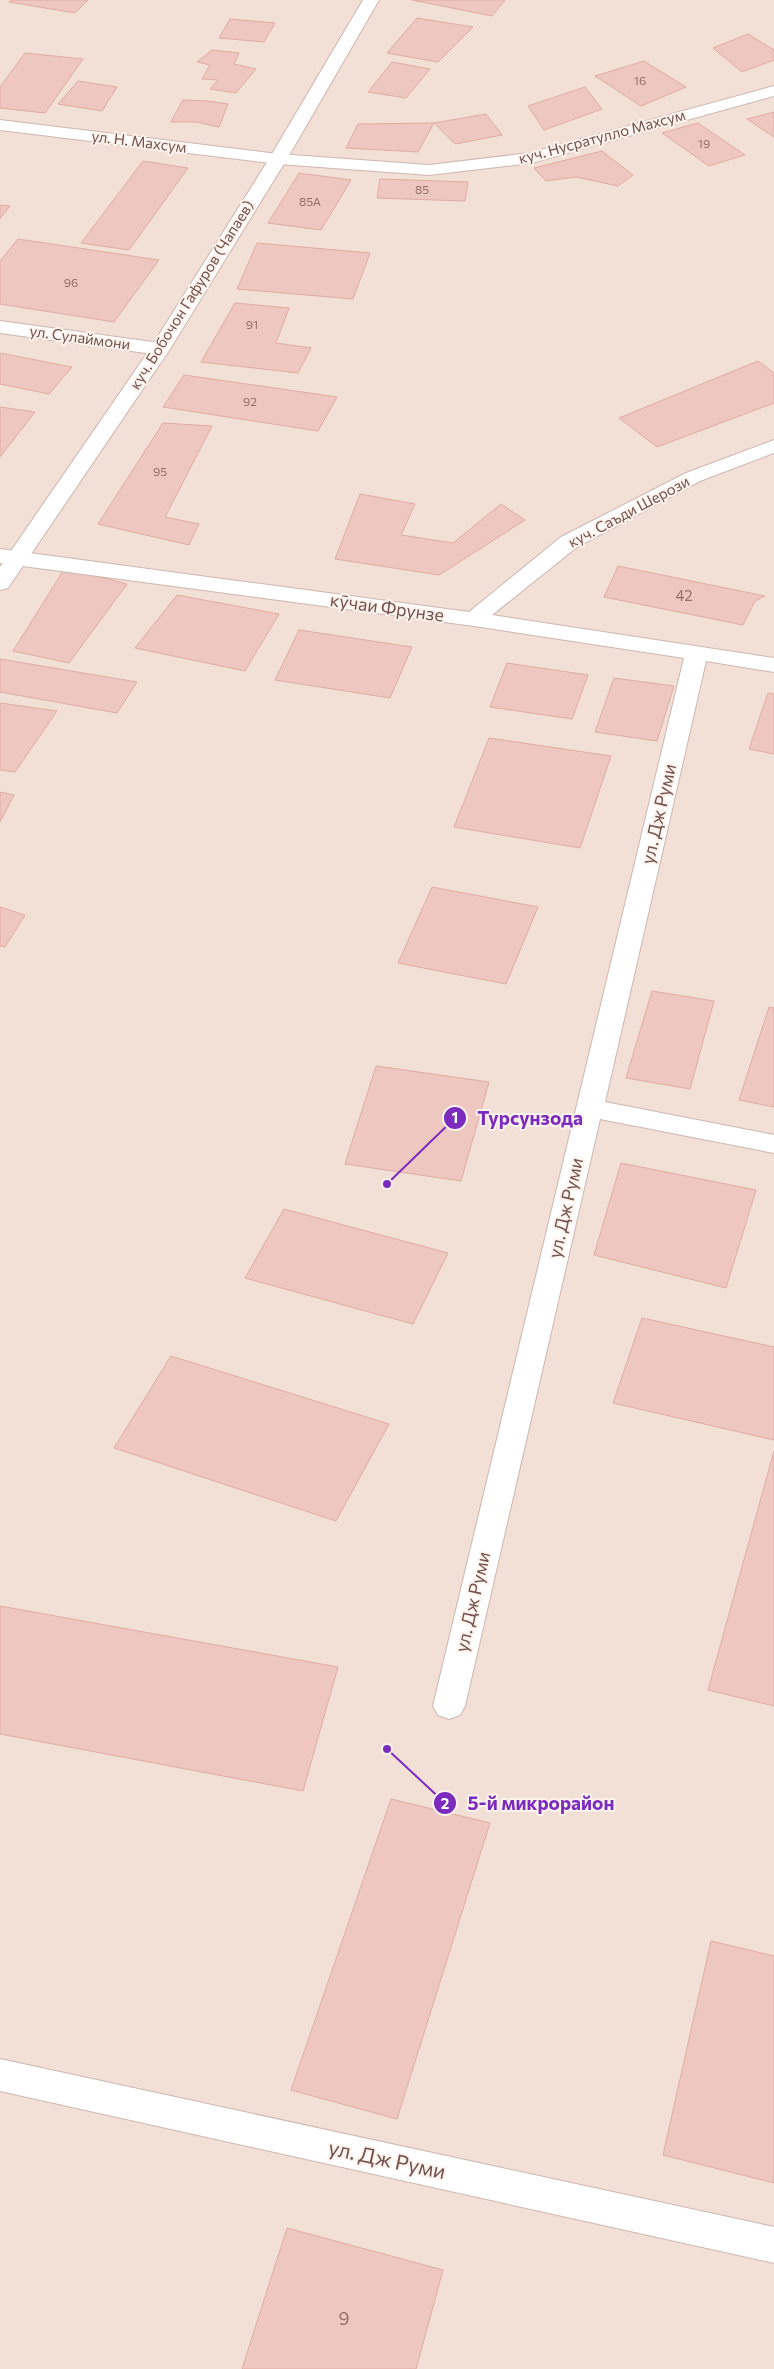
<svg xmlns="http://www.w3.org/2000/svg" width="774" height="2369" font-family="Commissioner,sans-serif">
<rect width="100%" height="100%" fill="#fbeee7"/>
<!-- residential -->
<path fill="#f2dfd6" d="M0,0H774V2369H0Z"/>
<!-- building -->
<path fill="#eec8c0" stroke="#e0aba2" d="M11,0H88L75,13L9,2Z
M412,0H505L492,16Z
M417,18L473,27L438,62L387,53Z
M230,19L275,23L264,42L219,38Z
M748,34L774,50V60L742,72L713,48Z
M212,50L239,53L234,64L256,69L236,93L210,89L218,80L202,79L210,65L197,62Z
M25,53L83,59L45,113L0,108V87Z
M644,61L686,87L641,106L595,76Z
M392,62L430,69L406,98L368,92Z
M78,81L117,87L102,111L58,104Z
M585,87L602,109L544,130L528,106Z
M183,100L207,101L228,104L219,127L196,122H171Z
M774,112V137L747,119Z
M486,114L502,135L455,144L434,123Z
M434,123L418,152L346,148L358,124Z
M698,123L745,155L709,166L662,133Z
M602,151L633,175L618,186L576,177L546,181L534,168Z
M143,161L188,168L129,250L81,243Z
M299,173L351,180L321,230L268,223Z
M380,179L468,182L465,201L377,198Z
M0,205L10,206L0,219Z
M18,239L159,260L114,322L0,304V261Z
M257,243L370,253L353,299L237,289Z
M235,303L289,308L276,343L311,348L298,373L201,362Z
M0,353L72,367L49,394L0,384Z
M758,361L774,373V403L657,447L619,418Z
M184,375L337,397L318,431L163,407Z
M0,407L35,412L0,457Z
M163,423L212,426L165,517L199,524L189,545L98,524Z
M360,494L415,504L401,535L453,543L501,504L525,520L439,575L335,559Z
M618,566L765,596L755,601L743,625L604,597Z
M65,568L127,584L69,663L13,651Z
M177,595L279,614L245,671L135,648Z
M299,630L412,647L390,698L275,680Z
M0,659L137,682L117,713L0,692Z
M507,663L588,675L572,719L490,707Z
M614,678L674,686L657,741L595,732Z
M768,693L774,694V754L749,749Z
M0,703L57,711L15,772L0,770Z
M489,738L611,756L580,848L454,827Z
M0,792L14,795L0,822Z
M432,887L538,907L506,984L398,963Z
M0,907L25,915L5,947L0,946Z
M652,991L714,1001L690,1089L626,1078Z
M769,1007L774,1008V1107L739,1100Z
M376,1066L489,1082L461,1181L345,1164Z
M621,1163L756,1190L726,1288L594,1255Z
M284,1209L448,1253L413,1324L245,1278Z
M642,1318L774,1347V1440L613,1403Z
M171,1356L389,1424L336,1521L114,1448Z
M774,1451V1706L708,1690Z
M0,1606L338,1667L303,1791L0,1734Z
M391,1799L490,1823L397,2119L291,2090Z
M711,1941L774,1956V2183L663,2155Z
M287,2228L443,2270L416,2369H242Z"/>
<g fill="none" stroke-linecap="round" stroke-linejoin="round">
<defs>
<path id="street" d="M774,86V96L531,163L429,175L278,164L0,130V120L278,154L429,165L530,153Z
M0,321L160,343L167,345L170,349L167,353L160,355L0,333Z
M774,440V453L700,481L577,547L492,615L774,658V672L706,661L605,1102L774,1135V1153L600,1119L465,1706L460,1715L449,1719L438,1715L433,1706L684,658L474,626L0,563V549L469,612L561,537L686,473Z
M0,2059L774,2227V2263L0,2091Z"/>
<path id="secondary" d="M363,0H379L287,159L170,349L8,588L0,590V567L150,349L269,159Z"/>
</defs>
<!-- street casing -->
<use href="#street" stroke="#ceb7b1" stroke-width="2"/>
<!-- secondary casing -->
<use href="#secondary" stroke="#d0b5ae" stroke-width="2"/>
<!-- street -->
<use href="#street" fill="#fff" fill-rule="evenodd"/>
<!-- secondary -->
<use href="#secondary" fill="#fff" fill-rule="evenodd"/>
</g>
<g text-anchor="middle" stroke-width="4" stroke-linejoin="round" paint-order="stroke">
<!-- far-number labels -->
<g font-size="12" fill="#92706a">
<text x="640" y="85">16</text>
<text x="704" y="148">19</text>
<text x="422" y="194">85</text>
<text x="310" y="206">85А</text>
<text x="71" y="287">96</text>
<text x="252" y="329">91</text>
<text x="250" y="406">92</text>
<text x="160" y="476">95</text>
</g>
<!-- far-street labels -->
<g font-size="15" fill="#73524d" stroke="#fef3ed">
<text transform="translate(602 137) rotate(-15)" y="5">куч. Нусратулло Махсум</text>
<text transform="translate(139 142) rotate(7)" y="5">ул. Н. Махсум</text>
<text transform="translate(192 295) rotate(-58)" y="5">куч. Бобочон Гафуров (Чапаев)</text>
<text transform="translate(80 338) rotate(8)" y="5">ул. Сулаймони</text>
<text transform="translate(629 512) rotate(-28)" y="5">куч. Саъди Шерози</text>
</g>
<!-- number labels -->
<g font-size="15" fill="#92706a">
<text x="684" y="601">42</text>
</g>
<!-- street labels -->
<g font-size="18" fill="#73524d" stroke="#fef3ed">
<text transform="translate(387 608) rotate(8)" y="6">кӯчаи Фрунзе</text>
<text transform="translate(659 814) rotate(-77)" y="6">ул. Дж Руми</text>
<text transform="translate(566 1208) rotate(-77)" y="6">ул. Дж Руми</text>
<text transform="translate(473 1602) rotate(-77)" y="6">ул. Дж Руми</text>
</g>
<!-- near-number labels -->
<g font-size="18" fill="#92706a">
<text x="344" y="2325">9</text>
</g>
<!-- near-street labels -->
<g font-size="21" fill="#73524d" stroke="#fef3ed">
<text transform="translate(387 2160) rotate(12)" y="7">ул. Дж Руми</text>
</g>
</g>
<!-- callouts -->
<path fill="none" stroke="#7b2cbf" stroke-width="2" d="M387 1184L455 1118M387 1749L445 1803"/>
<g fill="#7b2cbf" stroke="#fef3ed" stroke-width="2">
<circle cx="387" cy="1184" r="5"/>
<circle cx="387" cy="1749" r="5"/>
<circle cx="455" cy="1118" r="12"/>
<circle cx="445" cy="1803" r="12"/>
</g>
<g font-size="15" text-anchor="middle" font-weight="bold" fill="#fff">
<text x="455" y="1123">1</text>
<text x="445" y="1809">2</text>
</g>
<g font-size="19" text-anchor="middle" font-weight="bold" fill="#7b2cbf" stroke="#fef3ed" stroke-width="4" stroke-linejoin="round" paint-order="stroke">
<text x="530" y="1125">Турсунзода</text>
<text x="541" y="1810">5-й микрорайон</text>
</g>
</svg>
